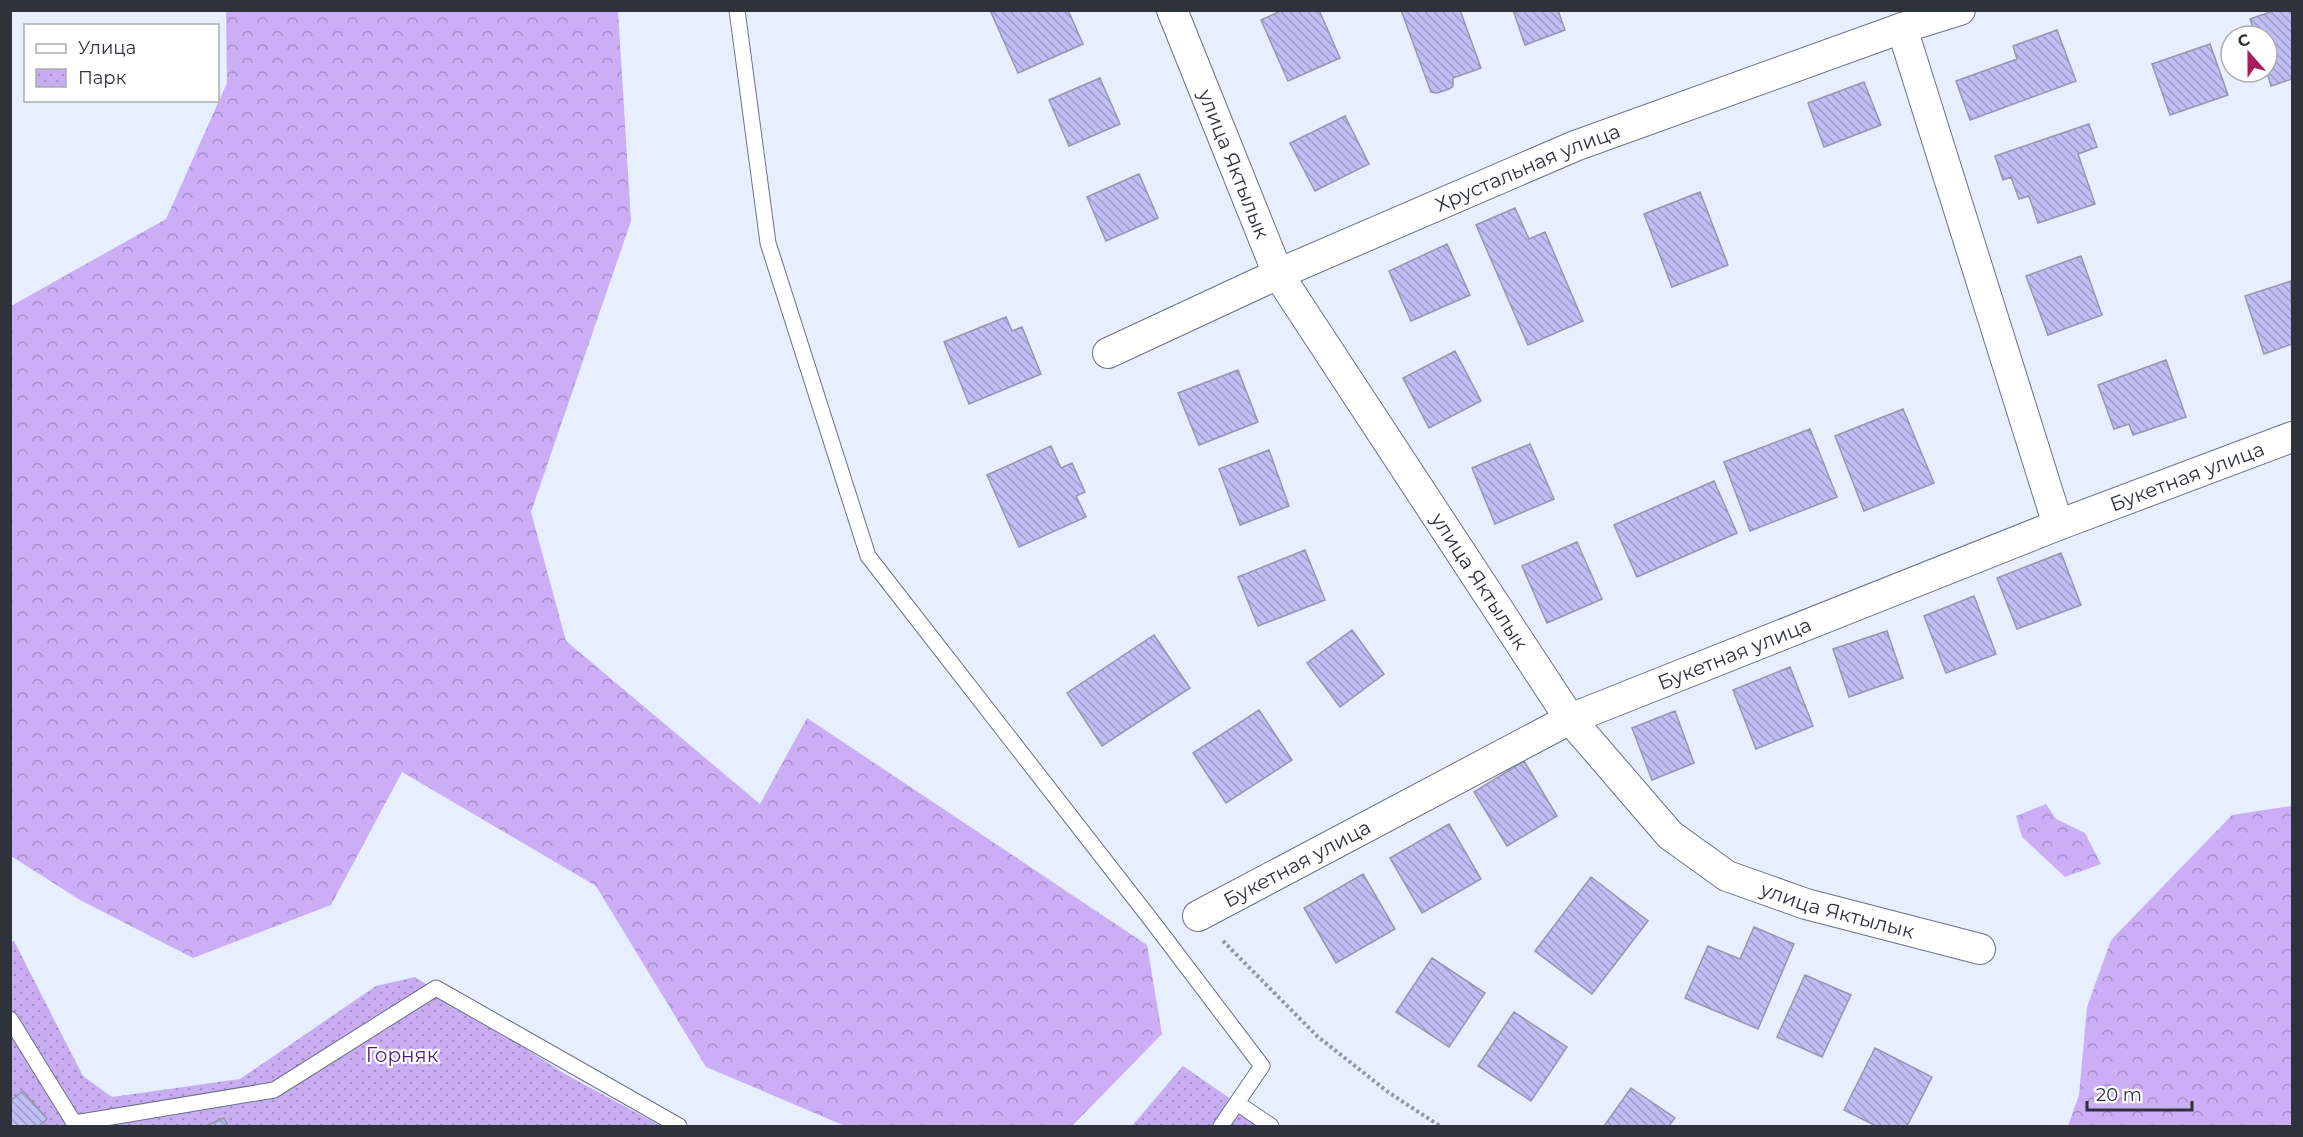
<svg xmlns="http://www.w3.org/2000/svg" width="2303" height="1137" font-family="Montserrat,sans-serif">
<defs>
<pattern id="forest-crowns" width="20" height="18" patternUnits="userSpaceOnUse" patternTransform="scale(1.5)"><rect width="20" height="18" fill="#cbaef5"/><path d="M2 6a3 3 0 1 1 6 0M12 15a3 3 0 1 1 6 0" fill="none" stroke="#a58ec8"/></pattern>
<pattern id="park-dots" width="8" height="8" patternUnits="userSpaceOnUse" patternTransform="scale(1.5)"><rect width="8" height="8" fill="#c9adf3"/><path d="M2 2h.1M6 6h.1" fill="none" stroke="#a48dc6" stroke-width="1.8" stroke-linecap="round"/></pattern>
<pattern id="building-back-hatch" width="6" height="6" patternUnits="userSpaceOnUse" patternTransform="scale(1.5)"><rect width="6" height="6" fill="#bfbff6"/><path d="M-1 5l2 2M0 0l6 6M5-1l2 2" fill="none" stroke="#9c9cc8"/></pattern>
</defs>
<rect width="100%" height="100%" fill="#e7eefd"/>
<!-- forest -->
<path fill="url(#forest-crowns)" d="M226,11H618L631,221L531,512L566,641L760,804L807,718L1147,945L1162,1034L1072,1126H845L706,1067L596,886L402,772L331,905L193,958L80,900L11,856V306L166,219L227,83Z
M2046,804L2056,819L2085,833L2101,864L2065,877L2022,837L2016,816Z
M2292,806V1126H2068L2079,1095L2087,1007L2111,940L2232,815Z"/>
<!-- park -->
<path fill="url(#park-dots)" d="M14,941L83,1076L112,1097L240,1079L376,986L415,977L565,1074L661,1126H11L10,942Z
M1183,1066L1270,1126H1132Z"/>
<!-- building -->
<path fill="url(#building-back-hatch)" stroke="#9596ae" stroke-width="1.5" d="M990,10H1068L1083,44L1018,73Z
M1283,10H1319L1340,58L1288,81L1261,20Z
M1401,10H1460L1481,68L1453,78V86L1449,89L1437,93L1431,92Z
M1513,10H1558L1565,30L1525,45Z
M2276,10H2292V79L2271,86L2267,72V36H2256L2250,19Z
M2057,30L2076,81L1970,120L1956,81L2017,59L2013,46Z
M2210,44L2228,95L2170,115L2152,64Z
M1100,78L1120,124L1069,146L1049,100Z
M1864,82L1881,125L1824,147L1808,103Z
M1345,116L1369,164L1315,191L1290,143Z
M2089,124L2097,147L2078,154L2095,204L2038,223L2029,196L2019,199L2011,177L2003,180L1995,156Z
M1139,174L1158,218L1106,241L1087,197Z
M1700,192L1728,265L1672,287L1644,214Z
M1515,208L1529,239L1545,232L1583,321L1528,345L1476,225Z
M1447,244L1470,295L1411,321L1389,271Z
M2081,256L2102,315L2048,335L2026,276Z
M2291,281L2292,344L2264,354L2245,296Z
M1006,317L1012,331L1022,327L1041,374L969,404L944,342Z
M1455,351L1481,401L1429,428L1403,378Z
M2166,360L2186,417L2133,435L2129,424L2114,429L2098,385Z
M1238,370L1258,422L1199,445L1178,393Z
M1903,409L1934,483L1864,511L1835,436Z
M1810,429L1837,497L1750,531L1724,462Z
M1530,444L1554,499L1495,524L1472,468Z
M1051,446L1061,468L1072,463L1085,492L1076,496L1086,517L1019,547L987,475Z
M1269,450L1289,506L1240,525L1219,469Z
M1714,481L1737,533L1637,577L1614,525Z
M1577,542L1602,599L1547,623L1522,566Z
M1305,550L1325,600L1258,626L1238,577Z
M2061,553L2081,605L2017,629L1997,578Z
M1974,596L1996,654L1946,673L1924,616Z
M1352,630L1384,674L1340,707L1307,663Z
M1887,631L1903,678L1849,697L1833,649Z
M1154,635L1190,688L1102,746L1067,693Z
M1790,667L1813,726L1756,749L1733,690Z
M1259,710L1292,760L1226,803L1193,753Z
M1675,711L1694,763L1652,780L1632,728Z
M1524,761L1557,816L1507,846L1474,792Z
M1449,824L1481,879L1422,913L1390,858Z
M1363,874L1395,929L1336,963L1304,908Z
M1591,877L1648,921L1592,994L1535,951Z
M1754,927L1794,944L1758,1029L1685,998L1708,946L1740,959Z
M1432,958L1485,993L1449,1047L1396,1012Z
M1805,975L1851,995L1822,1057L1777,1037Z
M1514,1012L1567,1047L1531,1101L1478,1066Z
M1875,1048L1932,1077L1907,1126H1876L1844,1110Z
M1631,1088L1675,1118L1669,1126H1604Z
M23,1091L47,1119L39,1126H10V1101Z
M224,1118L228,1126H206Z"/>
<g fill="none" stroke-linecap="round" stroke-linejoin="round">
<defs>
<path id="service" d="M737,10L768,243L868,556L1152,921L1262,1066L1221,1126
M10,1019L76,1126
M1237,1103L1271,1126
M75,1123L274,1090L436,988L679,1126"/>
<g id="minor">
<path id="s1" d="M1172,10L1278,274L1570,719L1670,835L1727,876L1806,904L1980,949"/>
<path d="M1902,28L2058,525"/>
<path id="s2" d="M1108,353L1278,274L1575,146L1902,28L1960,10"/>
<path id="s3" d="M1198,916L1570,719L2058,525L2292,437"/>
</g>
</defs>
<!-- service casing -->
<use href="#service" stroke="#687288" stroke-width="17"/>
<!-- minor casing -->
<use href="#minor" stroke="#687288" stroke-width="32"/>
<!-- path -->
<path stroke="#9096a2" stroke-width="4" stroke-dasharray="3 3" stroke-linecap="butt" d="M1223,941L1317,1036L1388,1092L1440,1126"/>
<!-- service -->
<use href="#service" stroke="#fff" stroke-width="15"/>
<!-- minor -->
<use href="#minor" stroke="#fff" stroke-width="30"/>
</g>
<g text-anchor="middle" stroke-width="4.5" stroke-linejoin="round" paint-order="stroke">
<!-- street labels -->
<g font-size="20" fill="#2e323b" stroke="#fff">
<text dy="7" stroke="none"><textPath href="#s1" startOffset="166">улица Яктылык</textPath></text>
<text dy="7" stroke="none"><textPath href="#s2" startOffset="459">Хрустальная улица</textPath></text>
<text dy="7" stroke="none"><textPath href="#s3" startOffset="1084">Букетная улица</textPath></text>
<text dy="7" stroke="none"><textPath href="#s1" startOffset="652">улица Яктылык</textPath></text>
<text dy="7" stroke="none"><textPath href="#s3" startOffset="598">Букетная улица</textPath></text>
<text dy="7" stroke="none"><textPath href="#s3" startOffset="112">Букетная улица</textPath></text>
<text dy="7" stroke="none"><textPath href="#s1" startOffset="1156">улица Яктылык</textPath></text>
</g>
<!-- park labels -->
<g font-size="20" fill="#501b80" stroke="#fff">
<text x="402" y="1062">Горняк</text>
</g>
</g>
<!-- border -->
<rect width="2303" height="1137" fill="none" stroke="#2e323b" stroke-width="24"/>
<!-- legend -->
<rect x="24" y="24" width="195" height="78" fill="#ffffff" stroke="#abadb1" stroke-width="1.5"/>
<rect x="36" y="44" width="30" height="9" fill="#ffffff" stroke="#abadb1" stroke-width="1.5"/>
<text x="78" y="54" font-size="18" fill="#2e323b">Улица</text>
<rect x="36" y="69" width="30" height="18" fill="url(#park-dots)" stroke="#abadb1" stroke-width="1.5"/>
<text x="78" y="84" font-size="18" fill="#2e323b">Парк</text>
<!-- north arrow -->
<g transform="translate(2249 54) rotate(339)"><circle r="28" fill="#ffffff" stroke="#abadb1" stroke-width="1.5"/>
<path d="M0-4.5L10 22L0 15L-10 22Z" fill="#a81b5e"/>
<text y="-9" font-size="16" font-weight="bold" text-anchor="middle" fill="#2e323b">С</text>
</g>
<!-- scale -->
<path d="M2087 1101v9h105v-9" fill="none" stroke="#2e323b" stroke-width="3"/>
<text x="2096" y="1101" font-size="18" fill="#2e323b" stroke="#ffffff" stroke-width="4.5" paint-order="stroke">20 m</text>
</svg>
